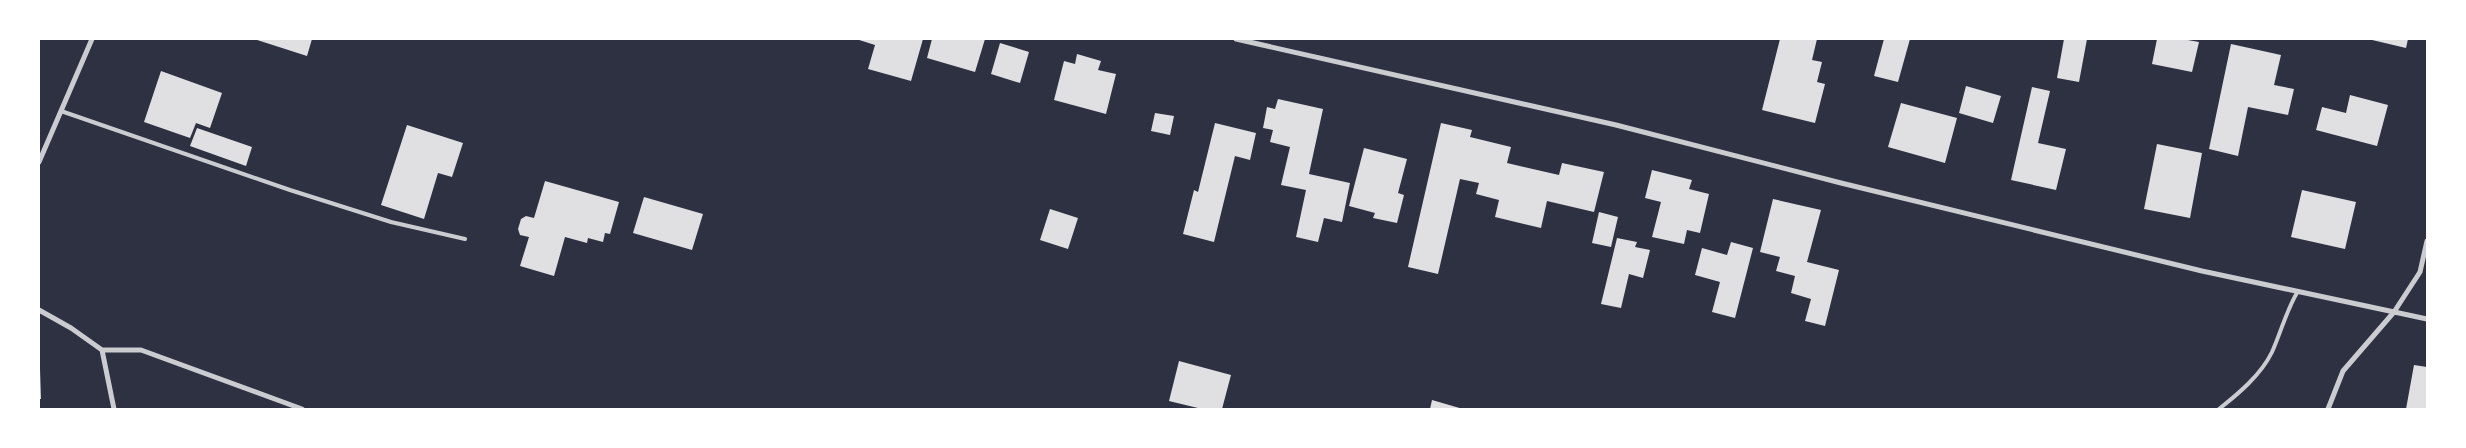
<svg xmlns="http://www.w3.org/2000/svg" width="2466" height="448" font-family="Commissioner,sans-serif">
<rect width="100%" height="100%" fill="#2d3142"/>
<!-- building -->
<path fill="#e0e0e3" d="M254,39H312L307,56Z
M856,39H923L911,81L868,69L875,45Z
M932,39H985L975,72L927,58Z
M1780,39H1817L1812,60L1822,62L1817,82L1825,84L1815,123L1762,110Z
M1884,39H1910L1898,82L1874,76Z
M2064,39H2087L2079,82L2057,78Z
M2157,39H2182L2199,42L2192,72L2152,64Z
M2368,39H2408L2406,48Z
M1000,43L1029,52L1020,83L991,74Z
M2231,44L2281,55L2274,85L2294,89L2288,115L2248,107L2238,156L2209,149Z
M1077,54L1101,61L1098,70L1116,74L1106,114L1054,100L1064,61L1075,64Z
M161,71L222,93L210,128L196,123L190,138L144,122Z
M1966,86L2001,96L1993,123L1959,113Z
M2032,87L2050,91L2038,143L2066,149L2056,190L2011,180Z
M2350,95L2388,105L2377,146L2316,130L2322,107L2346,113Z
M1278,99L1323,109L1309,174L1350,183L1342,222L1324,218L1318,242L1296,237L1306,190L1281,185L1290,147L1270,142L1273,130L1263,128L1267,107L1275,109Z
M1901,103L1957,118L1945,163L1888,147Z
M1155,113L1174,116L1170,135L1151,131Z
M1215,123L1256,133L1250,160L1235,156L1214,242L1183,234L1194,190L1198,192Z
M1441,123L1472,130L1470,137L1511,147L1507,163L1559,175L1562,163L1604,172L1594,212L1547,201L1541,228L1495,217L1499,200L1476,194L1479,183L1460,179L1438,274L1408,267Z
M407,125L463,143L452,177L438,173L424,219L381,205Z
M197,128L252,147L246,166L190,146Z
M2157,144L2202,153L2190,218L2144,209Z
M1364,148L1407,159L1398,193L1404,195L1397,223L1373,218L1375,213L1349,206Z
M1652,170L1692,180L1689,189L1709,194L1700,233L1687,230L1684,244L1652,237L1661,202L1645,198Z
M545,181L619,202L610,234L605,233L603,242L588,238L587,243L565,237L554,276L520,266L529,237L520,235L518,229L521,219L526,216L534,218Z
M2302,190L2356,202L2345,249L2291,237Z
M644,197L703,214L692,250L633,233Z
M1773,199L1821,210L1807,262L1839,270L1825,326L1805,321L1811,299L1791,293L1795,276L1776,271L1780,257L1760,252Z
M1050,209L1078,218L1068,249L1040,240Z
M1599,212L1618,217L1611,247L1592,243Z
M1617,238L1637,242L1635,247L1650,250L1643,278L1629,274L1621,308L1601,304Z
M1731,242L1753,248L1735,318L1712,312L1720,282L1695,275L1702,248L1727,255Z
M1179,361L1231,375L1222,409H1202L1169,401Z
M2414,365L2427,367V409H2406Z
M39,369H40L41,399H39Z
M1432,400L1463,409H1430Z"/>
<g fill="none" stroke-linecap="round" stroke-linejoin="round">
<!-- service -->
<path stroke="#caccd0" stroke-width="4" d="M61,111L290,190L391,222L465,239
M2219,409C2238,394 2261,375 2272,352C2281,332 2286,311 2298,291"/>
<!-- minor -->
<path stroke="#caccd0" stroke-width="5" d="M1236,39L1616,125L1841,183L2202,271L2427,319
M39,162L92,39
M39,310L71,328L102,350H141L302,409
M102,350L114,409
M2328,409L2343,371L2394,312L2420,272L2427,241"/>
</g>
<!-- border -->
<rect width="2466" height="448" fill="none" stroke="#ffffff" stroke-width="80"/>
</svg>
